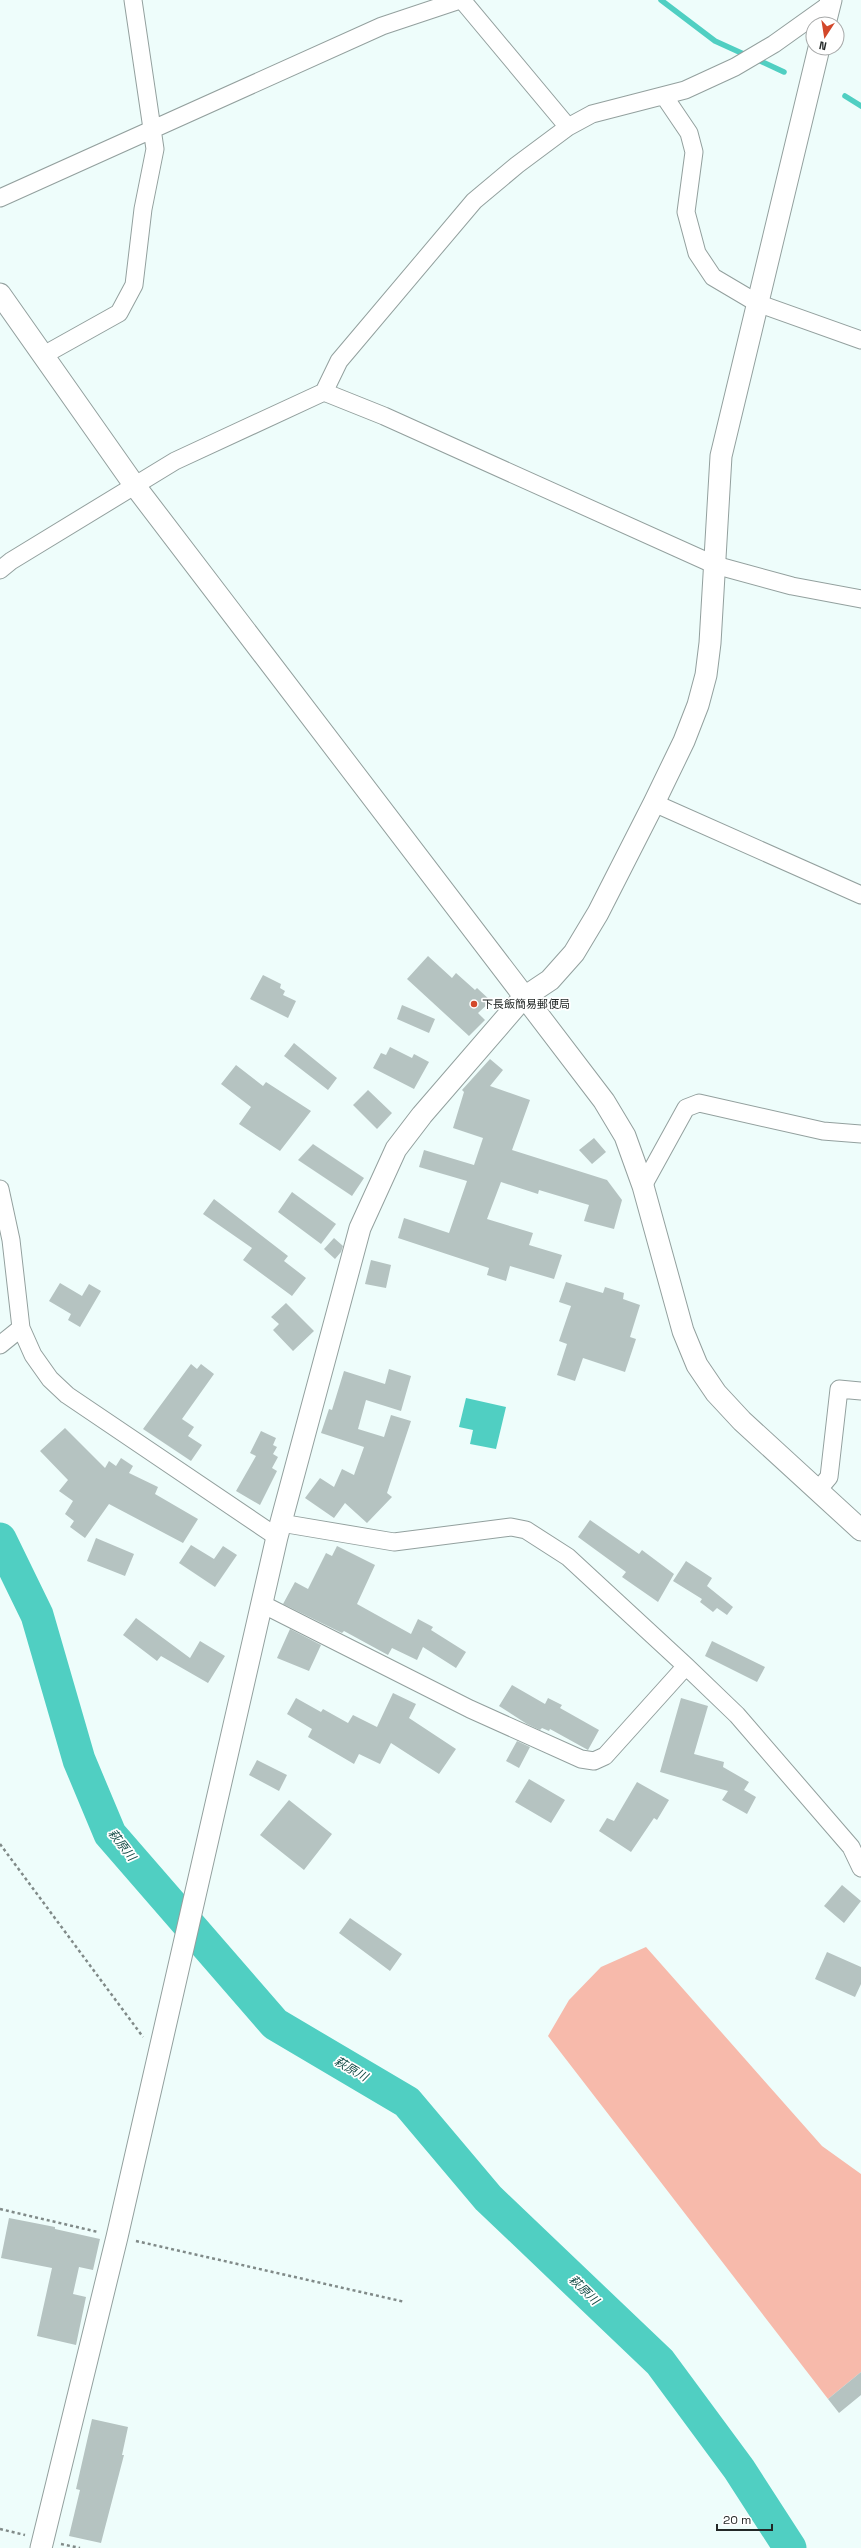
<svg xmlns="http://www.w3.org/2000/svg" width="861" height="2548" font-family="'Space Grotesk','Noto Sans JP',sans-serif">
<rect width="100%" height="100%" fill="#eefdfb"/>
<!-- green -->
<path fill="#f7baab" d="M646,1947L822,2146L861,2174V2372L828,2399L548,2036L569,2000L601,1967Z"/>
<!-- water -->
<path fill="#50cfc2" d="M466,1398L506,1407L496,1449L470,1444L473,1430L459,1427Z"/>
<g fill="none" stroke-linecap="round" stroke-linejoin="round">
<!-- stream -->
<path stroke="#50cfc2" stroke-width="5.5" d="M661,0L715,41L748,56
M756,59L784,72
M845,96L861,106"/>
<!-- river -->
<path stroke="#50cfc2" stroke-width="33" d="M0,1539L37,1615L79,1760L110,1834L275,2024L407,2102L488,2198L660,2362L739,2469L790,2548"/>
</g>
<!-- building -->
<path fill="#b5c3c1" d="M428,956L452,978L456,973L475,990L477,988L491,1001L478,1013L485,1020L469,1036L407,979Z
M263,975L281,984L280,988L285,991L283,995L296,1001L288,1018L250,999Z
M402,1005L435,1019L429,1033L397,1019Z
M294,1043L337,1078L328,1090L284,1056Z
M390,1047L412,1058L414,1054L429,1062L414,1089L373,1068L381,1053L386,1055Z
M490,1059L503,1070L490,1086L530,1100L512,1150L607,1180L622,1200L614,1229L584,1221L589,1205L539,1190L538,1194L501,1182L487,1219L533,1233L529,1245L562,1255L554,1279L510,1266L506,1281L487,1275L489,1268L398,1238L404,1218L449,1233L467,1181L419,1167L424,1150L474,1165L483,1138L453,1128L464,1092L462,1090Z
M236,1065L263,1086L266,1082L311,1111L280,1151L239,1124L251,1107L221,1084Z
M368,1090L392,1113L377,1129L353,1105Z
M594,1138L606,1152L592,1164L579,1150Z
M313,1144L364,1178L352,1196L298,1160Z
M292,1192L336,1224L321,1244L278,1212Z
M214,1199L288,1256L284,1261L306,1278L292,1296L243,1260L252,1248L203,1214Z
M334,1238L343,1246L341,1252L335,1259L324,1249Z
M371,1260L391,1265L386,1288L365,1284Z
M566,1282L603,1293L605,1287L624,1293L623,1299L640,1305L630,1337L636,1339L625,1372L583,1358L575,1381L557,1375L567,1344L559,1341L571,1306L559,1302Z
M60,1283L82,1296L89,1284L101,1291L80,1327L68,1320L71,1314L49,1301Z
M286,1303L314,1331L293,1351L273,1330L279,1324L271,1317Z
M191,1364L197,1369L201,1364L214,1374L182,1419L194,1427L188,1436L202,1445L191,1461L143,1429Z
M389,1369L411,1376L401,1411L366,1400L358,1429L384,1437L391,1415L411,1421L387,1493L392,1497L367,1523L345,1503L334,1518L305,1498L320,1478L334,1487L342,1469L354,1475L364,1447L321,1433L329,1409L332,1410L344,1371L385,1384Z
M65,1428L105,1468L109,1461L116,1466L121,1458L133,1466L129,1473L158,1487L155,1494L198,1519L183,1543L109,1504L85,1538L70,1527L74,1521L65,1514L73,1501L59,1491L68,1480L40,1451Z
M261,1431L276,1438L273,1445L277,1447L273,1454L278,1457L272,1468L277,1471L260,1505L236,1491L256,1456L250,1453Z
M590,1520L639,1554L642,1550L674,1574L658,1602L622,1577L626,1572L578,1537Z
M96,1538L134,1554L125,1576L87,1561Z
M191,1545L214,1559L223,1546L237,1555L215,1587L179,1563Z
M337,1546L375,1565L357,1604L411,1634L418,1619L433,1627L431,1630L466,1652L456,1668L423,1647L417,1660L392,1648L388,1655L344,1631L342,1633L283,1604L295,1582L308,1589L326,1553L332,1556Z
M686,1561L712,1578L707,1586L733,1607L727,1615L717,1608L713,1612L700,1602L702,1599L673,1581Z
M136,1618L190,1658L200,1641L225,1656L208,1683L161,1656L157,1661L123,1635Z
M290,1629L321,1645L309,1671L277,1658Z
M712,1641L765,1667L757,1682L705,1656Z
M512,1685L545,1704L548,1698L562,1705L560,1708L599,1730L588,1750L550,1729L549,1731L542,1728L540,1730L527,1724L499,1706Z
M393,1693L416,1704L409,1718L456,1749L439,1774L391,1743L380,1764L359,1754L354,1764L308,1737L312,1729L287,1714L296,1698L321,1712L323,1709L348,1723L353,1715L377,1727Z
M681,1698L708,1706L694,1754L724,1762L723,1767L749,1782L744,1790L756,1797L747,1814L722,1800L728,1791L660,1772Z
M517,1741L530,1747L519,1768L506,1761Z
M257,1760L287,1775L279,1791L249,1775Z
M529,1779L565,1800L551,1823L515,1802Z
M637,1782L669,1800L657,1820L654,1818L631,1852L599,1831L607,1818L614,1821Z
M289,1800L332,1834L304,1870L260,1835Z
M842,1885L861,1901L844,1923L824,1906Z
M350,1918L402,1954L390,1971L339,1933Z
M827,1952L861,1967V1984L855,1997L815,1979Z
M9,2218L55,2227V2229L100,2239L93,2270L79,2267L73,2294L86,2297L76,2345L37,2336L52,2268L1,2258Z
M861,2372V2395L839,2413L828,2399Z
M92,2419L128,2427L122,2455H124L101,2543L69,2536L80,2490L76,2489Z"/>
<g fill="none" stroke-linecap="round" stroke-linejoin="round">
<defs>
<path id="minor" d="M462,0L568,127
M664,96L689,133L694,152L686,212L697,253L713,277L757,303L861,340
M0,198L382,26L460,0
M42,356L119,313L134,285L143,209L155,149L133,0
M324,392L384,416L715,565L792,586L861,599
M0,570L11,561L175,461L324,392L339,361L474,201L517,165L568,127L592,114L685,90L735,67L774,44L830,4
M654,803L861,895
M643,1186L686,1108L699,1103L823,1131L861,1134
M0,1189L11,1240L21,1328L33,1355L50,1379L67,1395L277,1537
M0,1345L21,1328
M818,1490L829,1477L839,1389L861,1391
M281,1523L394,1542L511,1527L526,1530L568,1557L686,1666L737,1715L851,1847L861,1868
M262,1604L470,1709L581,1759L594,1761L605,1756L686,1666"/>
<path id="tertiary" d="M825,24L831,0
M0,294L135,486L604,1101L625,1136L643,1186L683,1331L697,1365L716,1393L742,1421L861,1530
M41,2548L117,2237L277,1537L360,1228L396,1149L422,1115L523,998L550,980L574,953L598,913L654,803L684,741L698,705L706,675L710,643L721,456L819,48"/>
</defs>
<!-- minor casing -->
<use href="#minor" stroke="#93a09e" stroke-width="19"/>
<!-- tertiary casing -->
<use href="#tertiary" stroke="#93a09e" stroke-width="23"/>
<!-- path -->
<path stroke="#808a88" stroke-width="2.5" stroke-dasharray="3 3" stroke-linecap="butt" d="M0,1844L143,2037
M0,2209L98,2232
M136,2241L405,2302
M0,2529L25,2535
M61,2544L80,2548"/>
<!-- minor -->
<use href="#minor" stroke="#fff" stroke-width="17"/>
<!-- tertiary -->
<use href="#tertiary" stroke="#fff" stroke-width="21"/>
</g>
<!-- markers -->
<circle fill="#d3482b" stroke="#fff" stroke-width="1.5" cx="474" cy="1004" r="4"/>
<g text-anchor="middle" stroke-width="3.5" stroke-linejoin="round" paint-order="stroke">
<!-- poi labels -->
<g font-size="11" fill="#232827" stroke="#fff" text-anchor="start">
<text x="482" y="1008">下長飯簡易郵便局</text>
</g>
<!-- water labels -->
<g font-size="12" font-style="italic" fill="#144c46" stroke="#fff">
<text transform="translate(122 1845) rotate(52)" y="4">萩原川</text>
<text transform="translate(351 2069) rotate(30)" y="4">萩原川</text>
<text transform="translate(584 2290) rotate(44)" y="4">萩原川</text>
</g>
</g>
<!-- north arrow -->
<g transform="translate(825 36) rotate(192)"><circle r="19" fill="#ffffff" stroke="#a7a9a9"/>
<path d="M0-3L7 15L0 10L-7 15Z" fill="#d3482b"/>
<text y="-6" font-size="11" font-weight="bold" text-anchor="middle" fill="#232827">N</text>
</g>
<!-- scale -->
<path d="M717 2524v6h55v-6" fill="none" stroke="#232827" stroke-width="2"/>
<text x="723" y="2524" font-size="12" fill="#232827" stroke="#ffffff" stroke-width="3" paint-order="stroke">20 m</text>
</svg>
